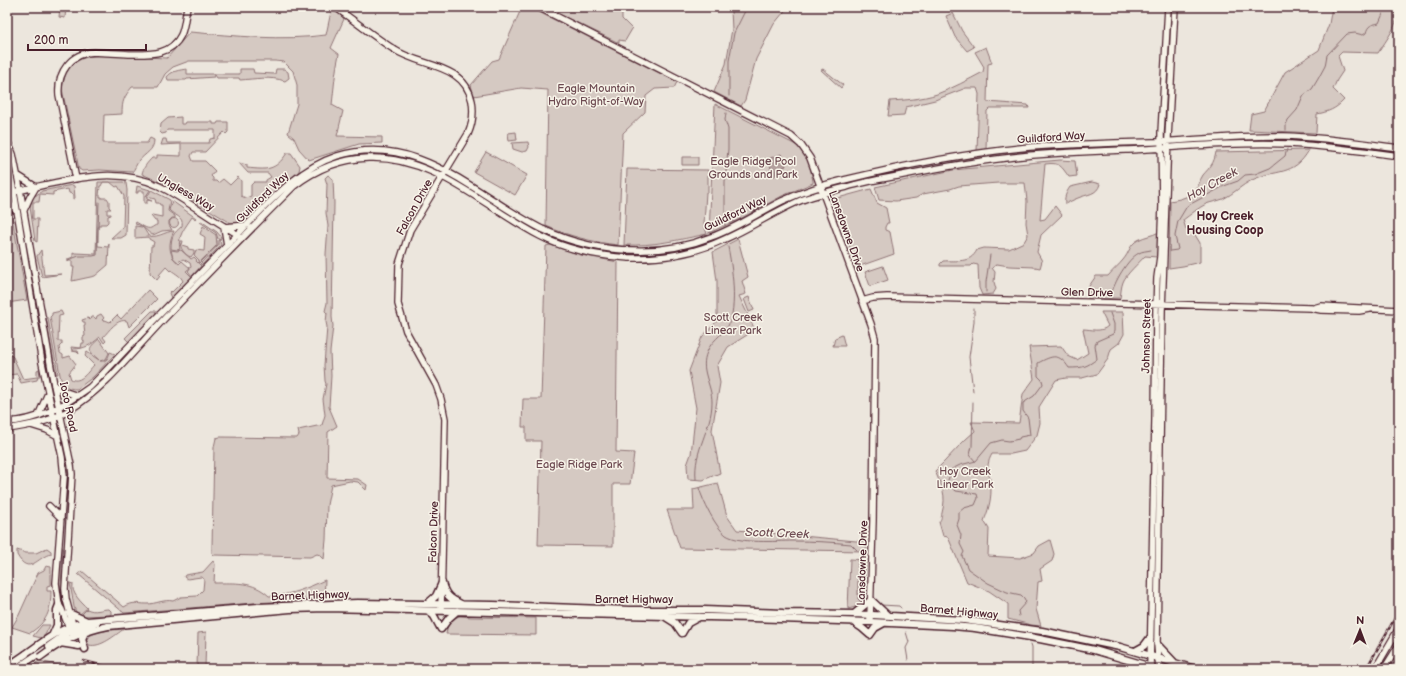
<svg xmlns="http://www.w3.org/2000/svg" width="1406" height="676" font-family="'Balsamiq Sans',sans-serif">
<rect width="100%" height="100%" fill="#ece6dd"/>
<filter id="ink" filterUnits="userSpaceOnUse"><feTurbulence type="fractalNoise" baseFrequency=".025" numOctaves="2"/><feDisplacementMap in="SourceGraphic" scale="8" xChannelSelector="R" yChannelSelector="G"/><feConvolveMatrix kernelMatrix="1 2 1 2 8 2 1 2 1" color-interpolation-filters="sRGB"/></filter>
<g filter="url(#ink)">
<!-- green -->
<path fill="#d5c9c2" stroke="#907476" d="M60,7H66L65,18L59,17Z
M332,7L344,19L331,48L339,54C335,71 334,88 332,105L343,111L337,136L382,137V143L359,144L309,160L299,149L294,138L288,133L297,104V85L293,71L284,62L275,61H189L173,67L165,74L158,87H132C124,97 122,101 122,114L104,115L103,143H147L150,138L154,140C154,151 145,153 139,161C136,164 135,169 132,172L100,170L82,171L79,169L62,89C67,53 91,55 120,56C136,57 151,57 167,58L190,32C236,36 281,41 326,35Z
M522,7H529L677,82L674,88L655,89L646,96L645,112L623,133L618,245C592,242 569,236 546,226L548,90L521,88L474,96L471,85L492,61L499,59Z
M556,7H622V19L632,29L625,41L619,40V43L555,12Z
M717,7H788L774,24L756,59L745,100L741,106L714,92L726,64L732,29L731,11Z
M1332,7H1399C1399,24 1387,39 1378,53L1342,52L1338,56L1343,71L1337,80L1333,89L1344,100C1336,109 1328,112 1317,114L1316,133L1249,130L1251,114L1264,111L1285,72L1319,50L1329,24Z
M953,13L962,31L974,47L967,51L955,37L946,16Z
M986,47L992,63L988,64L987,102L1028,105L1029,108H990L987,111L986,150L977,151L979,94L977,88H966L935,100L906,107L904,115L888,116L890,101C906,100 922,99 937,94C953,88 968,80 983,72L984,67L975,52Z
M187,69V74H240V69H253L254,73L275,74L276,69H284L288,72L289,78L285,81C270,76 255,79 240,80L239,78H217L215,75H214V77L187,79L186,80H168L167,77C171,71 180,70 187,69Z
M823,69L843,85L841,88L821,70Z
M715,104L796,145L808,158L813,181V183L782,196L740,219L709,233Z
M181,117V124H185L186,122H213V124H217L218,122H228V132L226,134L224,132L205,152H193L191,156L193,161H205L215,171L211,176L213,178V181H216L218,183L223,179L230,185L238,177L241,181V196L246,198L251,196V185L254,182H266V180L271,177L268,173H248L239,163L247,165V168C267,170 275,171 287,153H291L300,166L299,171L252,215L240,223H231L173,188L142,174C143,168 147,163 152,158H157V155L181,156V144L161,145L163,139H166L167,143H209L210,139L215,138V130H167L166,133L162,134L160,132L161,124L168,118Z
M516,132L517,140L509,141L508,133Z
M1279,137V142L1210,143L1226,140Z
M528,142L529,147L527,151L522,152L513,149L512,143Z
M1095,147V148L1086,149C1014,151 945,163 876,178L875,176C888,172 901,170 914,167C974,155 1034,149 1095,147Z
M1309,150C1294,177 1275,169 1252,180C1242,185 1233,194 1223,199C1218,201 1211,202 1206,204C1198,208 1190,215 1183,220L1186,229L1192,230L1200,243V262L1183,266L1169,268L1170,201L1180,199L1194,194C1198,188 1199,181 1203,175C1210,167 1214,164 1216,152Z
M486,152L527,175L515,195L474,172Z
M365,153L398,155L419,162L389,157L341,159L349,156Z
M682,157H698V165H682Z
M1060,160L1075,161L1077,176L1069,177C1061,166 1060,162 1045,164L1040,220L1045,219L1055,206L1062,215L1041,235L1037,252L1042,261L1040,268L1035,267L1009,266L997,264L992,268L995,272L994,282L996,289L993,294L982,295L979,288L978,265L973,264L971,266H940V264L943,261C957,260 970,264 977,250L984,248L1009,249L1024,242L1028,235L1026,223L1027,201L1025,183H998L959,186L950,189L923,194L916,198L896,201L879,200L875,187L953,170Z
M627,169L708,170V192H706L704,224L707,234C677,240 655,246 624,245Z
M328,175L333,179L334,203L332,317L333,326L330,352L331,376L329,407L337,426L328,432L327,478L358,479L367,485L366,490L358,482L350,481L331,485L327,505L326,540L324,559L320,555L317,554L310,557L214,555L212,553V547L214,447L216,438L220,437L297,438L299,435L298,430L322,425L325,415L323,399L326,384L325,381L324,365L327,327L326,322L327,313L325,311L327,303L326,254L328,226L326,213L327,184L325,178Z
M98,182H123L126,183L127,190L126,235L121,238H111L123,227L124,196L118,186L116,187L110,182H103L101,186H100L99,196H101V198H107L109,201V207L111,209H107V214H111V215L108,216V222L106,224H100V226H98V246L108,247L109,244L108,265L95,276L72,281L74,267H72V261H68V259L73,257V252L75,253L96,254Z
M1092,182L1100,184C1097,195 1087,194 1078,198C1073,200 1069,202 1065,204C1064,197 1066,193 1070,187Z
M72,185L74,186L75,198L73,199V194L69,193L68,189L53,192V195L40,194L39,202H33V219H38L37,242L35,241L30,207L32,198L42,191Z
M137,186L150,190L146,196L147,199L152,201L147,200V203H144V191H138V193H136Z
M871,189L877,203L886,208L889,223H887L885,227V230L890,232L894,254L860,266H856L834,199Z
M151,190L170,200L168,211L175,216V218H172L169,221V225L172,230L162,231L153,235C145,232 147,226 135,224L136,222C140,224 147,230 151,228C153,227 155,225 157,225V221H155L151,216L152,215L162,217V205H160L159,203H156L155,199L147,197V195L149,194Z
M472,192L579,245L578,248C537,235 507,214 472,192Z
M792,199L789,202L739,230L712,242V241L720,236Z
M172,201L196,218L195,219L192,217C185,228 177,236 180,249L177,250L171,249C171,236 173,234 182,226C184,216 174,216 169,210Z
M7,205L11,211L27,300L7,303Z
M169.5 223a4.5 4.5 0 1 1 9 0a4.5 4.5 0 1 1-9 0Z
M201,221L217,232L221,237L220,240L218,239L216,233L200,222Z
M135,226L142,227C145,229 146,233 148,235C154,240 166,231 174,231C168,243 168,255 179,264L182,261L190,268L186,271L192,277L171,298L169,293L171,291L172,292L183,281C181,276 176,274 171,270L170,271L166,267L159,275L160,276L157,280L150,273L151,246H153L154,242L149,239V237L135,238Z
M203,226L216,235L217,245L199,263L198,262L199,260L194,255L196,250L204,251L205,237L200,234Z
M1159,232L1157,257L1145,256C1139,263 1126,274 1123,282C1121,287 1121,293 1120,298L1088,299L1089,286L1096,276H1108C1113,270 1119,265 1123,260C1130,252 1129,245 1138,240C1145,236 1152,236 1159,232Z
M738,239L748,277L742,281L746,294L739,296L755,330L728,347L717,366L720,383L712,430L720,473L703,480L688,479L687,465L691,454L696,408L689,371L702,337L717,321V281L713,252Z
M218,240L220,241L221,245L202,265L200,264L218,245Z
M180,241H183L182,245L188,247V249L194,250V253L191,257C184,255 180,248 180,241Z
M550,245L581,255L618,262L616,452L634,453L630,484H613V546L538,545L541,441H526V427H522L523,399H541L546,246Z
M587,247L676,250L679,251C647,257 618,256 587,250Z
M41,250L44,275L62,274L42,277L37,256Z
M171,250L177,251L181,250L191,259L194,257L197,260L196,261L201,266L192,276L188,271L191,267L190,263L183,259L178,262L173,258Z
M883,266L888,280L870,286L865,272Z
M148,290L157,299L129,327L127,321C117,318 109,331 103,337L106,341L104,343L100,337C91,345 85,349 73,349V351H78L79,354L77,352L72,351L71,347L81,348L82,343H84V341L83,340V337L85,336L84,325H85V322H83L82,320L88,318L90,320L91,317H94L96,319L97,316L101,314L104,318L102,320L104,321L105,320L110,322L117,315L121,319Z
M749,297L754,310L749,312L744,299Z
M61,311L63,315L59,316L58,341H62V344L59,347L60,353L63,355V358L70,356L76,364L69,373L71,379C81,384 88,371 94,365L85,356L87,352L99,360C88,350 87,349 99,339L109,353L106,359L100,361C107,362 108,358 110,352L115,354L93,377L77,389C67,389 62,385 60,375L50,317L52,315V313Z
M152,311H156L155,315L129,342L125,338Z
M1101,312H1123L1124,334L1119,343L1111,349L1108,359L1097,374L1082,378H1066L1056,380L1039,407L1040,423L1037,435L1025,451L1011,454H992C983,470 992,475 991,490C991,501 988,511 984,521L989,529L988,556L1020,558L1034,553L1039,546L1050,540L1054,554L1052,561L1040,569L1042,581L1038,582L1036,609L1041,626L1031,625L1008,619V604L989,591L967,582L948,537L943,536L939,522C942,518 941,517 942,513C947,494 942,488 935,471C949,458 960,443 975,431L971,422L1019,423L1023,394L1034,379L1029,347L1061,346L1068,356L1077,360L1088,353L1083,329C1091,329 1101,333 1108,326Z
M46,318H48L58,374H56Z
M842,335L845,346H833L835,338Z
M141,338L142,339L141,341L102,379Z
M7,351L13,357L23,379L37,377V370L39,369L40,376H38L37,380L21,383L17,374L7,375Z
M718,483L727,516L737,530L867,542L866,550L864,551L680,548L667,510H694L693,489Z
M47,548L51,551V554C38,556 29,577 17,555V550L26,553H36Z
M61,548H63L61,589L65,607H64L59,582Z
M850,559L866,560L864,598C861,606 856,607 848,609Z
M213,561L215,564L214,583C235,583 253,581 269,596C289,596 307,588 325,580L324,599L254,603L124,613L78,574L82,571L124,607C134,601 137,604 147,604C156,604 164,599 173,601L181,597L197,596L203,590L204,579L201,577L187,579L184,577L185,575L203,572Z
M46,566L51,567V585L47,586V591H51C51,611 47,622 30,633L12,627L19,615L38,573L44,570Z
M70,583L73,584C71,593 81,602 87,608L79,615L76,612L74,607Z
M87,609C95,613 101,609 109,609L111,611V615L80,616Z
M460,616L471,617L536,618V635L446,634C448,623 449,619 460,616Z
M42,625H50L45,635L41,638L33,636Z
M124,629C115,635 101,648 89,645L86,640C91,630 113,630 124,629Z
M206,632L205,667H197L198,633Z
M39,661L63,666V664L82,667V665L97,669H59L33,665Z"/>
<!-- water -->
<path fill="#b39f9d" stroke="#896c6f" d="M781,154L786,166L776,170L775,176L769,175L771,168L768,159Z"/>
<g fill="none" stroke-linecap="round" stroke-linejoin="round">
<!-- stream -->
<path stroke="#896c6f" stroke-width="1" d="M729,96V61L734,33L747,7
M1286,130V125L1288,120L1297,110L1303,96L1312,89L1318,79L1325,66L1327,55L1347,34L1355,33L1363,35L1366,33C1368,25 1371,25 1379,23L1386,7
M725,226V182L728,149V129L725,120L726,113
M1170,251L1177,250L1178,249L1175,236L1178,221L1187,206L1224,186L1238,181L1245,175L1255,174L1270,168L1285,156L1287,149
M68,260L79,256H93L97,255L99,202
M986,292V282L990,255
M1111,295C1114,283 1127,259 1139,253C1142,251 1147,251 1151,250
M973,391L969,357L974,322V309
M973,402L972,446L970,455L975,461
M696,479C693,450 712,429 712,402C712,384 699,370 707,352C711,341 722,335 728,326C738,307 732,267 728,247
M699,488C703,501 715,527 726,535C740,544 776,541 793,541C812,541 832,542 851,544L857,550
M858,560V599L861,602
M881,605L899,606L901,608
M1019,616L1018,611L1026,602L1024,598L1021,595L1007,592L988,583L968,569L962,556L964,552L960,544L961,535L957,525L959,519V512L964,508L975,505L978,498L977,494L956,491L949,485L948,480L952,469L960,465L976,461L991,443L1002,440L1009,441L1019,439L1020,437L1030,435L1028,418L1023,411V403L1034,396L1043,384L1042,380L1038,376V363C1053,355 1059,353 1069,368C1083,368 1086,367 1097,359L1095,345L1097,341L1113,334L1114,331V324L1110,313
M906,632L909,642L906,648L908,660
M1031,644L1032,647V668"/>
<defs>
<path id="secondary" d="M335,7C355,21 374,37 395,50C421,67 464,63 472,101C474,113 473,123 468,134L410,230L399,264L398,304L406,331L436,385L441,399L445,419L441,609
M538,7L791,136L801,145L810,158L871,324L875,338L873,521L870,619
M7,140L13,154L19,184L54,385L71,465L72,474L65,589L66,599L74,629
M7,158L15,198L42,363L62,457L64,477L56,583L59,605L62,610L70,630
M17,175L36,187
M76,179L59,95C57,72 71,53 94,52C106,53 117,53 129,54C149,54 171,56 181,35C185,26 185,16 187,7
M7,193C56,184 110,163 159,186C185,199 209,218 234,232L240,237
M7,201L16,211
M24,210L30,197L36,187
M224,227L248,225
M224,227L227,245
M862,301L873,298L887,297L1311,308L1321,310L1359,311L1370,309
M1314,308L1321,306L1338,307L1399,310
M54,385L66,392L78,396
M38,416L48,393
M7,422C38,421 65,405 90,387C114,363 136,338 160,314C187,287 214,259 241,231C270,202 297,169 337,156C418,131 476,196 542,229C570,242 602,250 633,250C660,251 686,247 711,237C736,228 758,213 782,201C802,192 823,185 844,180C905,165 967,153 1030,147C1071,144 1112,143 1153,142C1196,140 1240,135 1284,136C1322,137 1361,143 1399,148
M31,425L47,430L58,436
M7,429C28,426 49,422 68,411C105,389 134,350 164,319C207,274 250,230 294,186C316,169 341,159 368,158C434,155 485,208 540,236C567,250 598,256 629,258C661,259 696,253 725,239C750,228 772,213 797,202C813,195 830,191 847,187C863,182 881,179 898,176C947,166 996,157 1047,154C1073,152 1101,151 1128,150C1181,147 1236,142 1290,144C1326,146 1363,151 1399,156
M49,506L61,518
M1150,669L1155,420L1156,311L1157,278L1160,257L1162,206L1161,133L1168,7
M1159,669L1157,644L1162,311L1168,138L1175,7
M1375,669L1399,628
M1384,669L1399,645"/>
<path id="primary" d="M442,583C445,595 450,599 461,604
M427,604L436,596L442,583
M428,611L434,616L441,629L449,618L457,611
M69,613L87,621
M854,614L871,600L888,616
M664,616L675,623L682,633
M853,622L862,628L870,635L875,628L884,623
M85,632L82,639L85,649
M682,633L688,623L699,617
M53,634L57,625V610L59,605
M73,636L74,631L97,622
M60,643L79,646
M1157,644L1174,662
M49,646L69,632L73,625
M1135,651L1144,646L1150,638
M26,654C48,638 61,628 87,621L258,607L357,603L493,605L630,610H704L783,613L854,614L964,620L1042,631L1120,647L1195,669
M40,657C61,641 82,631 108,626L290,609L327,608L753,618L870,622L953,626L975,628L1030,637L1094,650L1158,669"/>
</defs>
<!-- secondary casing -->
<use href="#secondary" stroke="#4a1f2b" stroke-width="8"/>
<!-- primary casing -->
<use href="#primary" stroke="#4a1f2b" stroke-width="9"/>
<!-- secondary -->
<use href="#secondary" stroke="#f7f3e8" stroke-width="5.5"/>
<!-- primary -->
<use href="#primary" stroke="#f7f3e8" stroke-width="6"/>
<defs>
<path id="rail" d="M84,661L115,669
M7,662L45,669
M1366,669L1399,611"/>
</defs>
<!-- rail casing -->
<use href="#rail" stroke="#4a1f2b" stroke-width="2.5"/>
<!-- rail -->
<use href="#rail" stroke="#f7f3e8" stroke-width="1" stroke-dasharray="3" stroke-linecap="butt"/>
<defs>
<path id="primary-bridge" d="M7,667L26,654
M16,669L35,656"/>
</defs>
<!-- primary-bridge casing -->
<use href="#primary-bridge" stroke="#4a1f2b" stroke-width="9" stroke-linecap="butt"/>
<!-- primary-bridge -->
<use href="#primary-bridge" stroke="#f7f3e8" stroke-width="6"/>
</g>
</g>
<g text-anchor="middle" stroke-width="3" stroke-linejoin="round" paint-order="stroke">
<!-- park labels -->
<g font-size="11" fill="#6d4a51" stroke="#f7f3e8">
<text x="596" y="92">Eagle Mountain<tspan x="596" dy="13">Hydro Right-of-Way</tspan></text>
<text x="753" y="165">Eagle Ridge Pool<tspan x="753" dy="13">Grounds and Park</tspan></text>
<text x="733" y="321">Scott Creek<tspan x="733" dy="13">Linear Park</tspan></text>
<text x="579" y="468">Eagle Ridge Park</text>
<text x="965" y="475">Hoy Creek<tspan x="965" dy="13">Linear Park</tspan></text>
</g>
<!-- street labels -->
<g font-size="11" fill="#4a1f2b" stroke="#f7f3e8">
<text transform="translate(1051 137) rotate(-4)" y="4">Guildford Way</text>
<text transform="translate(186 192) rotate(30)" y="4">Ungless Way</text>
<text transform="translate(262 197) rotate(-44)" y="4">Guildford Way</text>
<text transform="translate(414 207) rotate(-61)" y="4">Falcon Drive</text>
<text transform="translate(735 213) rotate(-26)" y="4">Guildford Way</text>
<text transform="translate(847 231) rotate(70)" y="4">Lansdowne Drive</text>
<text transform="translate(1087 292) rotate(1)" y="4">Glen Drive</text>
<text transform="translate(1146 336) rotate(-89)" y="4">Johnson Street</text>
<text transform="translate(69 407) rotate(78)" y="4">Ioco Road</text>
<text transform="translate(433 532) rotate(-88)" y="4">Falcon Drive</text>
<text transform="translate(862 563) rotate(-88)" y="4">Lansdowne Drive</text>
<text transform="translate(310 595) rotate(-2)" y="4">Barnet Highway</text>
<text x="634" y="603">Barnet Highway</text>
<text transform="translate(959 611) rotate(5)" y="4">Barnet Highway</text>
</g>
<!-- water labels -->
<g font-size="12" font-style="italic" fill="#6f4c53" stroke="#f7f3e8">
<text transform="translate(1212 184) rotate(-29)" y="4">Hoy Creek</text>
<text transform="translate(777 533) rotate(2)" y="4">Scott Creek</text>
</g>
<!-- neighbourhood labels -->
<g font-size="12" font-weight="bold" fill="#4a1f2b" stroke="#f7f3e8">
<text x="1225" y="220">Hoy Creek<tspan x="1225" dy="14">Housing Coop</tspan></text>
</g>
</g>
<!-- margin -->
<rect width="1406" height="676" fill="none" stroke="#f7f3e8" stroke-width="24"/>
<rect x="12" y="12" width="1382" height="652" fill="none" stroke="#4a1f2b" stroke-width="1.5" filter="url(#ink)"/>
<!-- north arrow -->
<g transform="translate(1360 630) rotate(1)" stroke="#f7f3e8" stroke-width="3" paint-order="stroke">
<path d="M0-3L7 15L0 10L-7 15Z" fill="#4a1f2b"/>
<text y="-6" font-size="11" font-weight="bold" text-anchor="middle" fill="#4a1f2b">N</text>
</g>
<!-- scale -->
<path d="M28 44v6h118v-6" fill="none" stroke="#4a1f2b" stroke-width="2"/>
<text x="34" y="44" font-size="12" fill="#4a1f2b" stroke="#f7f3e8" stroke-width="3" paint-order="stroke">200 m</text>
</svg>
